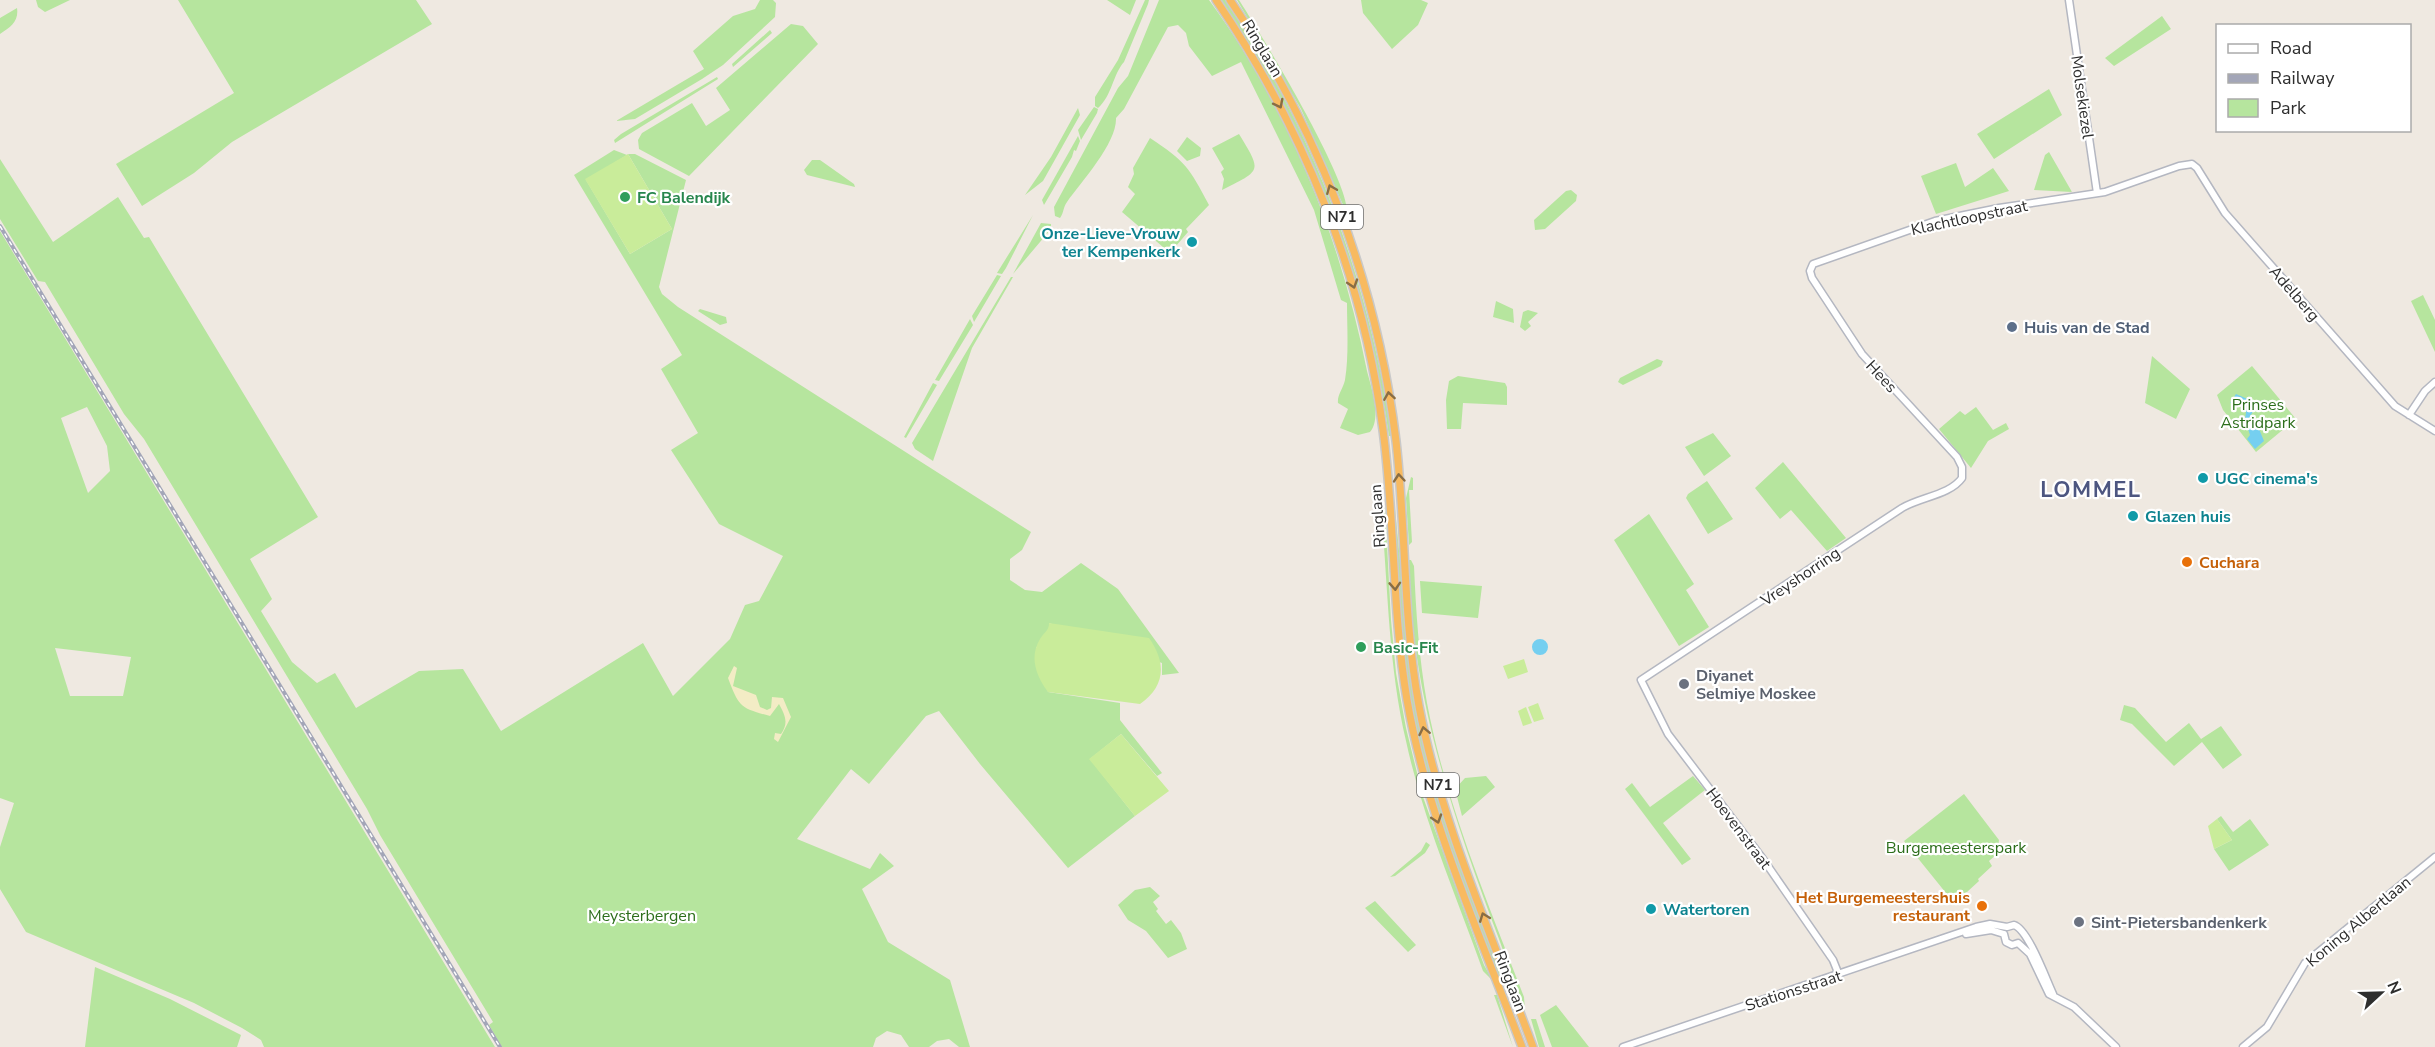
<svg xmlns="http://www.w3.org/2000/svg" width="2435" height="1047" font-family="'Nunito Sans',sans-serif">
<rect width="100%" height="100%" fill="#efe9e1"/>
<!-- green -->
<path fill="#b6e59e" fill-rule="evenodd" d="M36,0H70L45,12L38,7Z
M178,0H416L432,24L232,142L194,173L142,206L116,164L234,93Z
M760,0H773L776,3L775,17L723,65L702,79L635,119L616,121L704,69L693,51L733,16L755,9Z
M1107,0H1136L1130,15Z
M1145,0H1149L1148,4L1124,62C1113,74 1112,96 1098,108L1095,106V97L1118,60Z
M1159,0H1209C1289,109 1341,239 1367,371C1371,387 1382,418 1370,432L1358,435L1340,428L1348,409L1338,403C1337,395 1343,389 1345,380C1349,355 1347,328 1347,303L1341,300L1314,210L1241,62L1212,76L1189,46L1186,33L1178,25L1168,27L1124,109L1116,118C1117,143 1082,181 1067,202C1063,207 1064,213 1060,218L1055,216L1054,207L1118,88L1128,76Z
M1220,0H1225C1315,132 1368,279 1392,436H1389C1367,279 1308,131 1220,0Z
M1237,0H1239C1261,34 1351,182 1347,214L1301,109Z
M1361,0H1421L1428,3L1418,25L1392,49L1363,13Z
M17,8C19,21 11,27 0,34V18Z
M2162,16L2171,29L2114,66L2105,58Z
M791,24L803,26L818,44L689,176L639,149L638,140L642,133L692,103L706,126L730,110L716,88Z
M770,30L772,33L733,67L732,64Z
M717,77L718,79L615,143L614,140L621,134Z
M2049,89L2062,115L1994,159L1977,134Z
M1094,107L1098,109L1097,113L1081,140L1078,130Z
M1078,108L1080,115L1043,181L1025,195L1051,157Z
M1239,134C1262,172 1262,170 1222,190L1224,179L1221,172L1224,169L1212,148Z
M1078,136L1080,141L1076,151L1074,150L1072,157L1044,205L1042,200Z
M1187,137L1201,148L1200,156L1187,161L1177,151Z
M1150,138C1186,162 1189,167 1209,205L1186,229L1188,232L1170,253L1122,212L1135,194L1128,187L1134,174L1133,168Z
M614,150L627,155L586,180L630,254L672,229L628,154H635L686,180L659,287L662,294L678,307L1031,532L1022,550L1010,559V580L1025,590L1042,592L1081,563L1118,589L1179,673L1162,675V663L1049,623V630L1036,648L1048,692L1120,703V720L1162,773L1157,776L1121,734L1090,759L1135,816L1068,868L980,764L939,711L926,716L869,784L851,769L797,839L870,869L880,853L894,866L862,889L888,942L950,980L970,1047H959L949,1039L937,1041L929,1047H909L901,1035L887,1031L876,1038L873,1047H502L489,1025L493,1022L380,835L367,809L144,439L124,414L45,282L38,281L0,219V159L53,242L118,197L144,238L149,237L318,517L250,559L272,599L261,611L292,662L317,683L335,673L356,708L419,671L463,669L501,731L643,643L673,696L730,639L745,605L759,601L783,556L719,524L671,450L698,433L661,369L682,355L574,175Z
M2049,152L2072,192L2034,190L2045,155Z
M812,160H820L854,184L855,187L807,175L804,170Z
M1956,163L1965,187L1993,168L2009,191L1936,214L1921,176Z
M1571,190L1577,195L1576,201L1545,229L1535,230L1534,220L1566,191Z
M1033,215L1006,268L1002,274L997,273Z
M1041,223L1051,224V229L1013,274Z
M0,231L495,1047H264L261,1040L242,1028L194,1003L26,932L0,889V847L14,803L0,798ZM87,407L107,446L110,471L88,493L61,418ZM55,648L131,657L123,696H70Z
M997,275L1001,276L974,322L972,316Z
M1011,277H1013L972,348L933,461L915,449L912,443Z
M2423,295L2435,320V352L2411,301Z
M1496,301L1513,309L1514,323L1493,317Z
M700,309L726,317L727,323L720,325L698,311Z
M1528,310L1538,313L1528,322L1531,326L1525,331L1520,327L1523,312Z
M970,319L973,325L939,381L935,380Z
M2152,356L2190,389L2176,419L2145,403Z
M1657,359L1663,361L1661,366L1623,385L1618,382L1620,378Z
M2252,366L2296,419L2256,452L2223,410L2217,395Z
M1458,376L1505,383L1507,387V405L1463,403L1461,429H1447L1446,400L1449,381Z
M933,383L937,385L906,438L904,437Z
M1976,407L1993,430L2006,423L2009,429L1988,441L1971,468L1939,429L1960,411L1965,415Z
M1713,433L1731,456L1704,476L1685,447Z
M1783,462L1846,538L1827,551L1791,510L1780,519L1755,488Z
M1391,468L1412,684L1425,749L1450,835L1530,1047L1505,985L1500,981C1467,895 1432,809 1414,718C1398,636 1396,551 1391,468Z
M1411,477L1413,478V490H1409L1412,542L1409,545L1406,498Z
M1707,481L1733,519L1708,534L1686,498L1688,494Z
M1385,507L1391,620L1396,673L1406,728L1423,797L1484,965L1493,981L1483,971C1456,895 1423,820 1406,741C1389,668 1388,593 1382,519Z
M1649,514L1694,584L1686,590L1709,627L1679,646L1614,540Z
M1409,560H1411L1414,566C1416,612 1419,658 1427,703C1446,804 1487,901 1524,997L1525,1012C1515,989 1508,964 1499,939C1453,817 1410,692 1409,560Z
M1420,581L1482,586L1478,618L1422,613Z
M2124,705L2135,708L2166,742L2189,723L2201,739L2221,726L2242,755L2223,769L2202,742L2174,766L2132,724L2120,720Z
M1486,776L1495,787L1462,816L1455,789L1465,778Z
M1693,776L1705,790L1663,823L1691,859L1682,865L1625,789L1632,783L1650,807Z
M1964,794L1999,840L1997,854L1989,861L1992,866L1978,879L1979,881L1967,892L1950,898L1904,841Z
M2221,816L2233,832L2250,819L2269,845L2229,871L2214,849L2232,840L2217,819Z
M1426,842L1430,845L1425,853L1395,876L1390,877L1421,851Z
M1150,887L1160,896L1153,902L1158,909L1156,911L1166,924L1171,920L1181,933L1187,949L1168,958L1146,931L1128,920L1118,905L1135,890Z
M1375,901L1416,945L1408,952L1365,908Z
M95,967L170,999L241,1035L237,1047H85Z
M1494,995H1497L1513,1047Z
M1556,1005L1589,1047H1552L1540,1015Z
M1531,1019H1536L1545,1047H1539Z"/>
<!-- sand -->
<path fill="#f3ecc5" d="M734,666L737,668L733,686L756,695L760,707L767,710L771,708L772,697L783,698L791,717L778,742L774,739L775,733L781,734C789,723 785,715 779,704L770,716C740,708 739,707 728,678Z"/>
<!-- pitch -->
<path fill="#c9ec9a" d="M628,154L672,229L630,254L585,179Z
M1049,623L1149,638C1167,663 1165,687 1140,704L1048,692C1036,676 1029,657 1040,639C1044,632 1049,631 1049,623Z
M1524,659L1528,672L1508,679L1503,666Z
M1538,703L1544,719L1534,722L1528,707Z
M1526,707L1532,723L1523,726L1518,711Z
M1121,734L1169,791L1135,816L1089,759Z
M2217,819L2232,840L2214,849L2208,826Z"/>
<!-- water -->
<path fill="#75cff0" d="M2236,394L2252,401L2254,410L2247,421L2259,429L2264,441L2255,449L2247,439L2250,435L2245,419L2247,406L2241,401L2230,403Z
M1532 647a8 8 0 1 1 16 0a8 8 0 1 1-16 0Z"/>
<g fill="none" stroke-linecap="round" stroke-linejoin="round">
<defs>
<path id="secondary" d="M2069,0L2097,193
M2409,415L2425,391L2435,382
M2007,927L2014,925C2028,929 2046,979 2053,994
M1966,934L1991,930L2004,934
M2004,934L2006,942L2012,945L2018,943L2030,954L2049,994L2074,1007L2116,1047
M1839,975L1833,960L1763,859L1668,734L1641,680L1902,508C1920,497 1950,495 1962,478V467L1957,457L1862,354L1812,278L1810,271L1813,264L1935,221L1999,208L2105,192L2179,166L2192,164L2197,168L2225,213L2395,406L2435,431
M1623,1047L1976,927L1990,924L2007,927
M2243,1047L2267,1027L2305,963L2435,857"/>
<path id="trunk" d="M1216,0C1304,129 1363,275 1383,430C1395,520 1392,611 1407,700C1428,820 1479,933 1522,1047
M1230,0C1320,131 1377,284 1396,441C1406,529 1403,619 1419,706C1441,824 1492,935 1533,1047"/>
</defs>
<!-- secondary casing -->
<use href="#secondary" stroke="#b4b7c1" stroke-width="9"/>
<!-- trunk casing -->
<use href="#trunk" stroke="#c9c9c9" stroke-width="10"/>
<!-- secondary -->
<use href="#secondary" stroke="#fff" stroke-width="6"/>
<!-- trunk -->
<use href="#trunk" stroke="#f8ba60" stroke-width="7"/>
<defs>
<path id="rail" d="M0,226L500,1047"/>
</defs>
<!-- rail casing -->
<use href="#rail" stroke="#a3a6b8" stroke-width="4"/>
<!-- rail -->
<use href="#rail" stroke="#fff" stroke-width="1.5" stroke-dasharray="4.5" stroke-linecap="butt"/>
</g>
<!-- one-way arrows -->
<defs><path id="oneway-chevron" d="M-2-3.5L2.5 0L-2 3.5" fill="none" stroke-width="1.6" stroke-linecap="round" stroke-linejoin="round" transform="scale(1.5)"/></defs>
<g stroke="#896d44">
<use href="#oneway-chevron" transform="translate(1279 104) rotate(63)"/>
<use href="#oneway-chevron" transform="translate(1331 189) rotate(-112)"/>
<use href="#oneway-chevron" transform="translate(1353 284) rotate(72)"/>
<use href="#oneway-chevron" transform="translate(1389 396) rotate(-99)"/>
<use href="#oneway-chevron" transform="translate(1399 478) rotate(-95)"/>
<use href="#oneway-chevron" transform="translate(1395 586) rotate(86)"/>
<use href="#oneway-chevron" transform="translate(1424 731) rotate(-102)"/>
<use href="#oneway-chevron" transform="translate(1437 819) rotate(72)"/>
<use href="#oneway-chevron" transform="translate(1484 917) rotate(-111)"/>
</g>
<!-- markers -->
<g fill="#2e9e5b" stroke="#fff" stroke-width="2">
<circle cx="625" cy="197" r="6"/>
<circle cx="1361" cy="647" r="6"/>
</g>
<g fill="#0f9aa8" stroke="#fff" stroke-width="2">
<circle cx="1192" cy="242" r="6"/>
<circle cx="2203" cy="478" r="6"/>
<circle cx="2133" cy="516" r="6"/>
<circle cx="1651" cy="909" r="6"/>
</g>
<circle fill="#5c6f8a" stroke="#fff" stroke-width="2" cx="2012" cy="327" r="6"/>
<g fill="#e8710a" stroke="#fff" stroke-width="2">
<circle cx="2187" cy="562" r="6"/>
<circle cx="1982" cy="906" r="6"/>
</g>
<g fill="#6b7280" stroke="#fff" stroke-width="2">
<circle cx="1684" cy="684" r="6"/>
<circle cx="2079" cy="922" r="6"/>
</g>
<g text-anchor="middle" stroke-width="4.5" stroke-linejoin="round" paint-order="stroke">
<!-- shield labels -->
<g fill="#fff" stroke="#6d6d6d" stroke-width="1.5">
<rect x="1321" y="205" width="42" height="24" rx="4.5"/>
<rect x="1417" y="773" width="42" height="24" rx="4.5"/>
</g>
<g font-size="15" font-weight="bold" fill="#2e2e2e">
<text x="1342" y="222">N71</text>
<text x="1438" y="790">N71</text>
</g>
<!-- street labels -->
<g font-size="16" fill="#2e2e2e" stroke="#fff">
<text transform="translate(1263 48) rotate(59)" y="6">Ringlaan</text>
<text transform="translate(2083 97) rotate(82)" y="6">Molsekiezel</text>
<text transform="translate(1969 217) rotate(-12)" y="6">Klachtloopstraat</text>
<text transform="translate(2295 293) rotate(49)" y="6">Adelberg</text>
<text transform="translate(1882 376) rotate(47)" y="6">Hees</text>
<text transform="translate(1377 516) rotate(-94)" y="6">Ringlaan</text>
<text transform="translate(1800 576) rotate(-34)" y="6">Vreyshorring</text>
<text transform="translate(1739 828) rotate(53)" y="6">Hoevenstraat</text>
<text transform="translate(2358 921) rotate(-40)" y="6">Koning Albertlaan</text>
<text transform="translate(1511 981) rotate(69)" y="6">Ringlaan</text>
<text transform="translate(1793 990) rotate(-18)" y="6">Stationsstraat</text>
</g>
<!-- leisure labels -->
<g font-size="16" font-weight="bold" fill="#27864d" stroke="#fff" text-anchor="start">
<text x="637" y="203">FC Balendijk</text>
<text x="1373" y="653">Basic-Fit</text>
</g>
<!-- culture labels -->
<g font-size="16" font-weight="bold" fill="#0d838f" stroke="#fff" text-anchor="start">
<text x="1180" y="239" text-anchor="end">Onze-Lieve-Vrouw<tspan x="1180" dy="18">ter Kempenkerk</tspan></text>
<text x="2215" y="484">UGC cinema's</text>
<text x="2145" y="522">Glazen huis</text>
<text x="1663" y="915">Watertoren</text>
</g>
<!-- service labels -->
<g font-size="16" font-weight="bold" fill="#4e5e75" stroke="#fff" text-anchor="start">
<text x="2024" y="333">Huis van de Stad</text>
</g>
<!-- park labels -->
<g font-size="16" fill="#2c6e1b" stroke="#fff">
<text x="2258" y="410">Prinses<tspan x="2258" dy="18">Astridpark</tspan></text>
<text x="1956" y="853">Burgemeesterspark</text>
<text x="642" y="921">Meysterbergen</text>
</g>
<!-- food labels -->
<g font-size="16" font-weight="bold" fill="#c56008" stroke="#fff" text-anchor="start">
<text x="2199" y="568">Cuchara</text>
<text x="1970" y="903" text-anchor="end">Het Burgemeestershuis<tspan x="1970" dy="18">restaurant</tspan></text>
</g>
<!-- worship labels -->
<g font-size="16" font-weight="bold" fill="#5b616d" stroke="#fff" text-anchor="start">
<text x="1696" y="681">Diyanet<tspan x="1696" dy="18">Selmiye Moskee</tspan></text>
<text x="2091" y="928">Sint-Pietersbandenkerk</text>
</g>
<!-- district labels -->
<g font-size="22" font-weight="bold" letter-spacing="1.5" fill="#4d5680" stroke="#fff">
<text x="2091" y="497">LOMMEL</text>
</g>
</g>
<!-- legend -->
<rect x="2216" y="24" width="195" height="108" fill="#ffffff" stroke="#ababab" stroke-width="1.5"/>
<rect x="2228" y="44" width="30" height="9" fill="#ffffff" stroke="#ababab" stroke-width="1.5"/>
<text x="2270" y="54" font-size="18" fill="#2e2e2e">Road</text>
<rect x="2228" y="74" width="30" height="9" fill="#a3a6b8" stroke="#ababab" stroke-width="1.5"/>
<text x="2270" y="84" font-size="18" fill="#2e2e2e">Railway</text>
<rect x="2228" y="99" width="30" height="18" fill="#b6e59e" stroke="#ababab" stroke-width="1.5"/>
<text x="2270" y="114" font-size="18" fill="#2e2e2e">Park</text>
<!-- north arrow -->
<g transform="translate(2381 993) rotate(68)" stroke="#ffffff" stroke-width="4.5" paint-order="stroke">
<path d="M0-4.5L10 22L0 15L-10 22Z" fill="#2e2e2e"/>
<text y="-9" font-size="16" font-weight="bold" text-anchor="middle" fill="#2e2e2e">N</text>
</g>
</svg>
